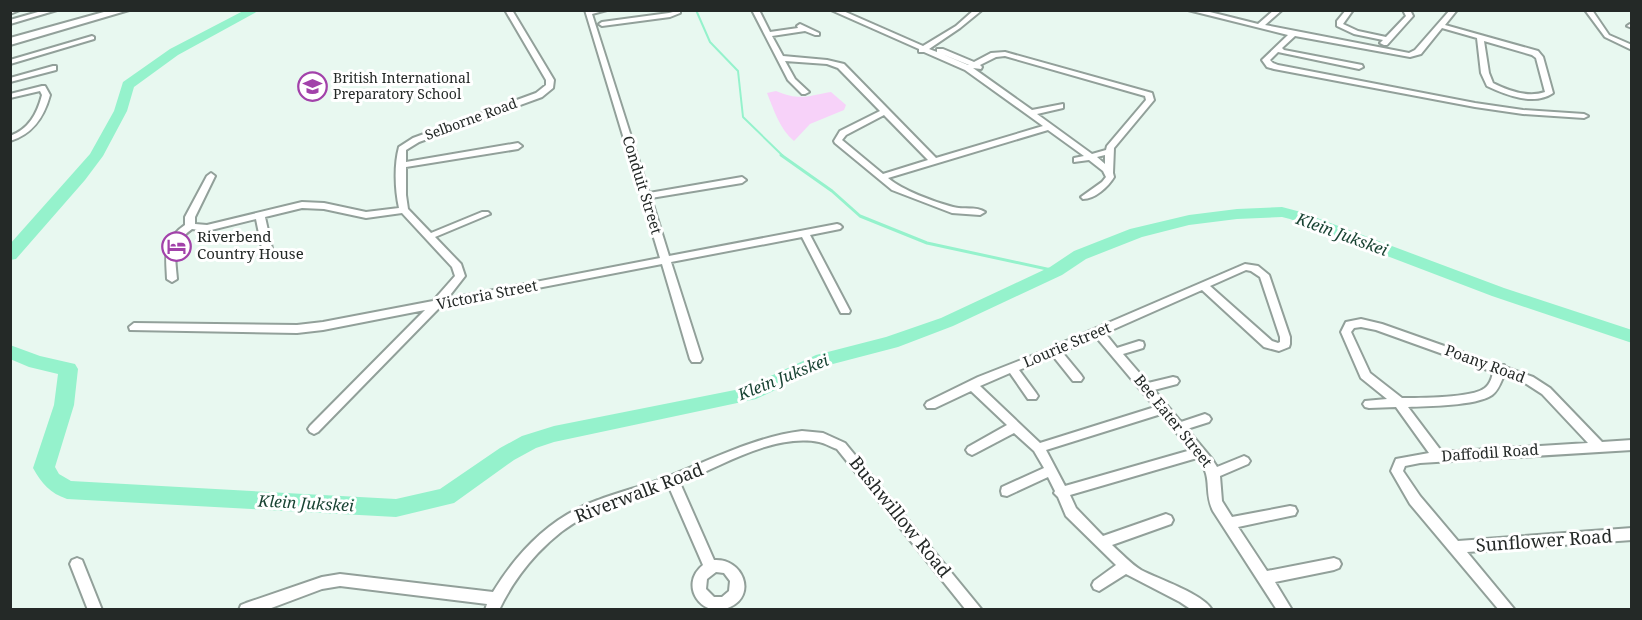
<svg xmlns="http://www.w3.org/2000/svg" width="1642" height="620" font-family="'Noto Serif',serif">
<rect width="100%" height="100%" fill="#e8f8f0"/>
<!-- green -->
<path fill="#f7d2f9" d="M776,91C800,101 807,96 831,92L846,105L844,110L810,124L794,141C779,128 774,110 767,93Z"/>
<g fill="none" stroke-linecap="round" stroke-linejoin="round">
<!-- stream-far1 -->
<path stroke="#95f2cc" stroke-width="2" d="M696,10L710,42L738,71L743,117L783,156"/>
<!-- stream -->
<path stroke="#95f2cc" stroke-width="3" d="M781,155L832,191L860,216L927,243L1056,271"/>
<!-- river -->
<path fill="#95f2cc" fill-rule="evenodd" d="M245,10H260L178,55L134,87L127,111L103,156L85,180L16,259L10,260V244L90,154L114,111L123,82L170,49Z
M1282,207L1301,212L1504,288L1632,330V343L1492,296L1290,219L1282,217L1237,219L1189,225L1142,237L1086,259L1062,275L953,326L898,347L829,365L756,399L554,442L536,448L514,460L454,503L396,517L67,499C50,493 42,484 33,468L54,405L58,374L29,367L10,359V345L40,356L75,364L78,369L74,405L55,467L59,474L71,481L396,499L440,489L500,448L522,436L554,426L745,388L816,355L886,337L941,318L1050,267L1074,251L1130,229L1189,215L1237,209Z"/>
<defs>
<path id="street" d="M10,10H20L10,14Z
M45,10H57L10,24V20Z
M505,10H512L554,80L553,88L542,97L419,142L406,150V162L518,143L522,146L518,149L406,167V195L408,209L431,233L482,212H488L490,214L435,237L461,264L465,276L447,299L660,258L585,10H607L592,14L649,193L742,177L746,180L742,183L651,198L669,256L837,224L840,225L842,227L840,229L810,235L850,311L849,313H841L840,311L802,237L671,262L702,359L700,362H692L690,359L662,264L440,307L318,432L314,434L310,432L308,429L310,426L425,310L323,330L297,333L130,330L129,327L134,323L297,325L323,322L433,301L455,276L452,267L402,213L366,218L324,209L302,208L265,217L273,253L268,256L263,253L256,219L207,231L192,229C171,244 175,256 177,279L172,282L167,279C166,254 162,241 185,225V217L207,176L211,173L215,176L195,217V224L207,225L302,202L324,203L366,212L399,208C395,190 394,165 399,147L413,138L536,93L546,85V80Z
M673,10H680V13L670,17L602,26L599,24L602,22L669,13L673,12Z
M752,10H759L770,32L798,28L797,26L800,24L819,33V35H815L805,31L772,36L783,56L827,60L844,64L936,158L1043,126L965,70L924,52H919V49L831,10H841L923,46L956,26L974,10H982L960,28L929,49L937,52V49H943L974,62L991,53L1005,52L1152,93L1154,100L1114,148L1113,173L1114,177C1108,187 1095,199 1083,199L1081,197L1102,182L1106,177L1103,171L1089,160L1074,162V158L1084,156L1048,130L888,178C902,190 934,202 953,207C963,210 976,206 985,212L980,215L952,213L892,190L835,143L834,141L840,131L880,111L838,68L827,64L785,61L795,79L809,92L805,94H802L788,80ZM942,54L969,65H968ZM1005,56L1145,96L1146,100L1107,146L1106,150L1092,154L1037,114L1063,108V104L1032,110L973,68L981,69L982,67L980,65L996,57ZM884,115L928,160L883,174L842,140L846,135ZM1105,155V164L1097,157Z
M1188,10H1202L1258,24L1274,10H1282L1265,25L1409,53L1415,50L1450,10H1457L1445,25L1538,51L1543,57L1553,93C1534,106 1506,95 1487,86L1481,73L1477,38L1442,28L1421,54L1410,57L1295,36L1282,48L1284,50L1362,65L1363,67L1359,69L1278,52L1270,60L1273,63L1278,65L1475,103L1523,110L1584,114L1588,116L1584,118L1523,114L1475,107L1274,69L1267,67L1262,60L1288,35ZM1484,41L1532,55L1536,58L1545,92C1528,98 1509,91 1493,83L1489,73Z
M1346,10H1353L1343,24L1358,31L1386,37L1406,16L1403,10H1410L1413,16L1387,45H1384L1380,43L1383,40L1354,34L1337,26V21Z
M1585,10H1592L1609,35L1632,45V50L1605,37Z
M1630,24H1632V28L1627,26Z
M92,36L94,37V39L10,64V60Z
M53,66H56V70L10,82V78Z
M42,86H45L50,95C44,117 33,134 10,141V136C29,129 37,114 42,95L40,91L10,98V94Z
M1245,264L1258,266L1269,275L1290,337V344L1289,347L1279,351L1264,347L1202,290L1105,333L1117,348L1139,341L1143,342L1144,345L1143,348L1123,354L1148,383L1173,377L1177,378L1179,381L1177,384L1154,390L1181,422L1205,414L1209,416L1211,419L1209,422L1187,429L1212,459L1217,467L1244,456L1248,458L1250,461L1248,464L1220,476L1222,501L1232,517L1290,506L1295,507L1297,511L1295,515L1290,516L1238,527L1267,571L1334,558L1339,560L1341,564L1339,568L1334,570L1275,582L1292,610H1277L1213,511C1203,490 1214,477 1197,458L1070,495L1076,508L1103,536L1166,514L1171,516L1173,520L1171,524L1112,545C1121,553 1131,564 1141,570C1158,579 1204,594 1212,610H1192L1180,602L1126,574L1099,591L1094,589L1092,585L1094,581L1116,565L1066,516L1058,497L1054,493L1055,491L1048,477L1007,496L1002,495L1001,491L1002,487L1044,468L1034,451L1014,433L976,453L972,455L968,453L966,450L968,447L1007,425L971,391L935,408H927L925,405L927,402L978,377L1029,357ZM1246,270L1251,271L1260,277L1280,337V342L1278,343L1272,341L1210,286ZM1096,337L1155,407L1040,443L980,386L1010,373L1028,399H1036L1038,396L1036,393L1019,370L1053,356L1073,381H1081L1083,378L1081,375L1062,352ZM1161,414L1191,450L1065,486L1046,450Z
M1361,319L1382,324L1498,365H1504L1505,367L1533,377L1550,388L1602,442L1632,440V450L1420,463L1405,466L1403,471L1420,496L1458,541L1632,528V540L1467,552L1515,610H1499L1410,504L1391,471L1396,459L1429,453L1396,407L1369,408L1365,407L1363,404L1365,401L1387,399L1361,378L1341,332L1346,322ZM1361,327L1376,330L1493,372C1492,378 1490,384 1485,388C1473,398 1419,398 1402,398L1370,373L1351,332L1354,328ZM1504,375L1525,383L1542,394L1588,443L1442,452L1408,407C1428,406 1476,406 1492,395C1498,391 1501,382 1504,375Z
M802,431L823,433L845,443L982,610H966L837,449C831,447 825,443 819,442C774,433 721,466 680,483L714,560C743,558 757,595 730,607C702,620 678,585 703,565L669,487C643,496 615,502 590,514C551,533 518,570 499,610H485L487,604L340,586L322,589L266,610H239L241,605L246,603L322,577L340,574L493,592C518,551 552,516 598,500C622,491 648,485 672,475C715,458 755,437 802,431ZM716,572L724,573L730,581L729,591L722,597H714L706,589L707,579Z
M77,558L82,560L102,610H88L70,564L72,560Z"/>
<path id="secondary" d="M111,10H129L10,45V38Z"/>
</defs>
<!-- street casing -->
<use href="#street" stroke="#92a09a" stroke-width="4"/>
<!-- secondary casing -->
<use href="#secondary" stroke="#92a09a" stroke-width="4"/>
<!-- street -->
<use href="#street" fill="#fff" fill-rule="evenodd"/>
<!-- secondary -->
<use href="#secondary" fill="#fff" fill-rule="evenodd"/>
</g>
<!-- icons -->
<defs>
<symbol id="school-ring" viewBox="-11 -11 22 22"><circle r="9.5" fill="#fff" stroke="#a242aa" stroke-width="1.5"/><path d="M0-5L7-2L0 1L-7-2ZM-4 1L0 2.5L4 1V4Q0 6-4 4Z" fill="#a242aa"/></symbol>
<symbol id="hotel-ring" viewBox="-11 -11 22 22"><circle r="9.5" fill="#fff" stroke="#a242aa" stroke-width="1.5"/><path d="M-6-4.5h1.5V1H6V5H4.5V3h-9V5H-6ZM-4 0a1.8 1.8 0 1 1 3.6 0ZM.5 0V-2.5h3Q6-2.5 6 0Z" fill="#a242aa"/></symbol>
</defs>
<g fill-rule="evenodd">
<use href="#school-ring" x="296" y="70" width="33" height="33"/>
<use href="#hotel-ring" x="160" y="230" width="33" height="33"/>
</g>
<g text-anchor="middle" stroke-width="6" stroke-linejoin="round" paint-order="stroke">
<!-- far-poi labels -->
<g font-size="14" fill="#242927" stroke="#fff" text-anchor="start">
<text x="333" y="83">British International<tspan x="333" dy="16">Preparatory School</tspan></text>
</g>
<!-- far-street labels -->
<g font-size="14" fill="#242927" stroke="#fff">
<text transform="translate(471 119) rotate(-20)" y="5">Selborne Road</text>
</g>
<!-- street labels -->
<g font-size="15" fill="#242927" stroke="#fff">
<text transform="translate(642 185) rotate(73)" y="5">Conduit Street</text>
<text transform="translate(487 295) rotate(-11)" y="5">Victoria Street</text>
<text transform="translate(1067 345) rotate(-23)" y="5">Lourie Street</text>
<text transform="translate(1485 364) rotate(20)" y="5">Poany Road</text>
<text transform="translate(1173 421) rotate(51)" y="5">Bee Eater Street</text>
<text transform="translate(1490 453) rotate(-4)" y="5">Daffodil Road</text>
</g>
<!-- poi labels -->
<g font-size="15" fill="#242927" stroke="#fff" text-anchor="start">
<text x="197" y="242">Riverbend<tspan x="197" dy="17">Country House</tspan></text>
</g>
<!-- water labels -->
<g font-size="16" font-style="italic" fill="#194333" stroke="#fff">
<text transform="translate(1342 234) rotate(20)" y="6">Klein Jukskei</text>
<text transform="translate(783 377) rotate(-22)" y="6">Klein Jukskei</text>
<text transform="translate(306 503) rotate(3)" y="6">Klein Jukskei</text>
</g>
<!-- near-street labels -->
<g font-size="18" fill="#242927" stroke="#fff">
<text transform="translate(639 493) rotate(-21)" y="6">Riverwalk Road</text>
<text transform="translate(900 517) rotate(51)" y="6">Bushwillow Road</text>
<text transform="translate(1544 541) rotate(-4)" y="6">Sunflower Road</text>
</g>
</g>
<!-- border -->
<rect width="1642" height="620" fill="none" stroke="#242927" stroke-width="24"/>
</svg>
